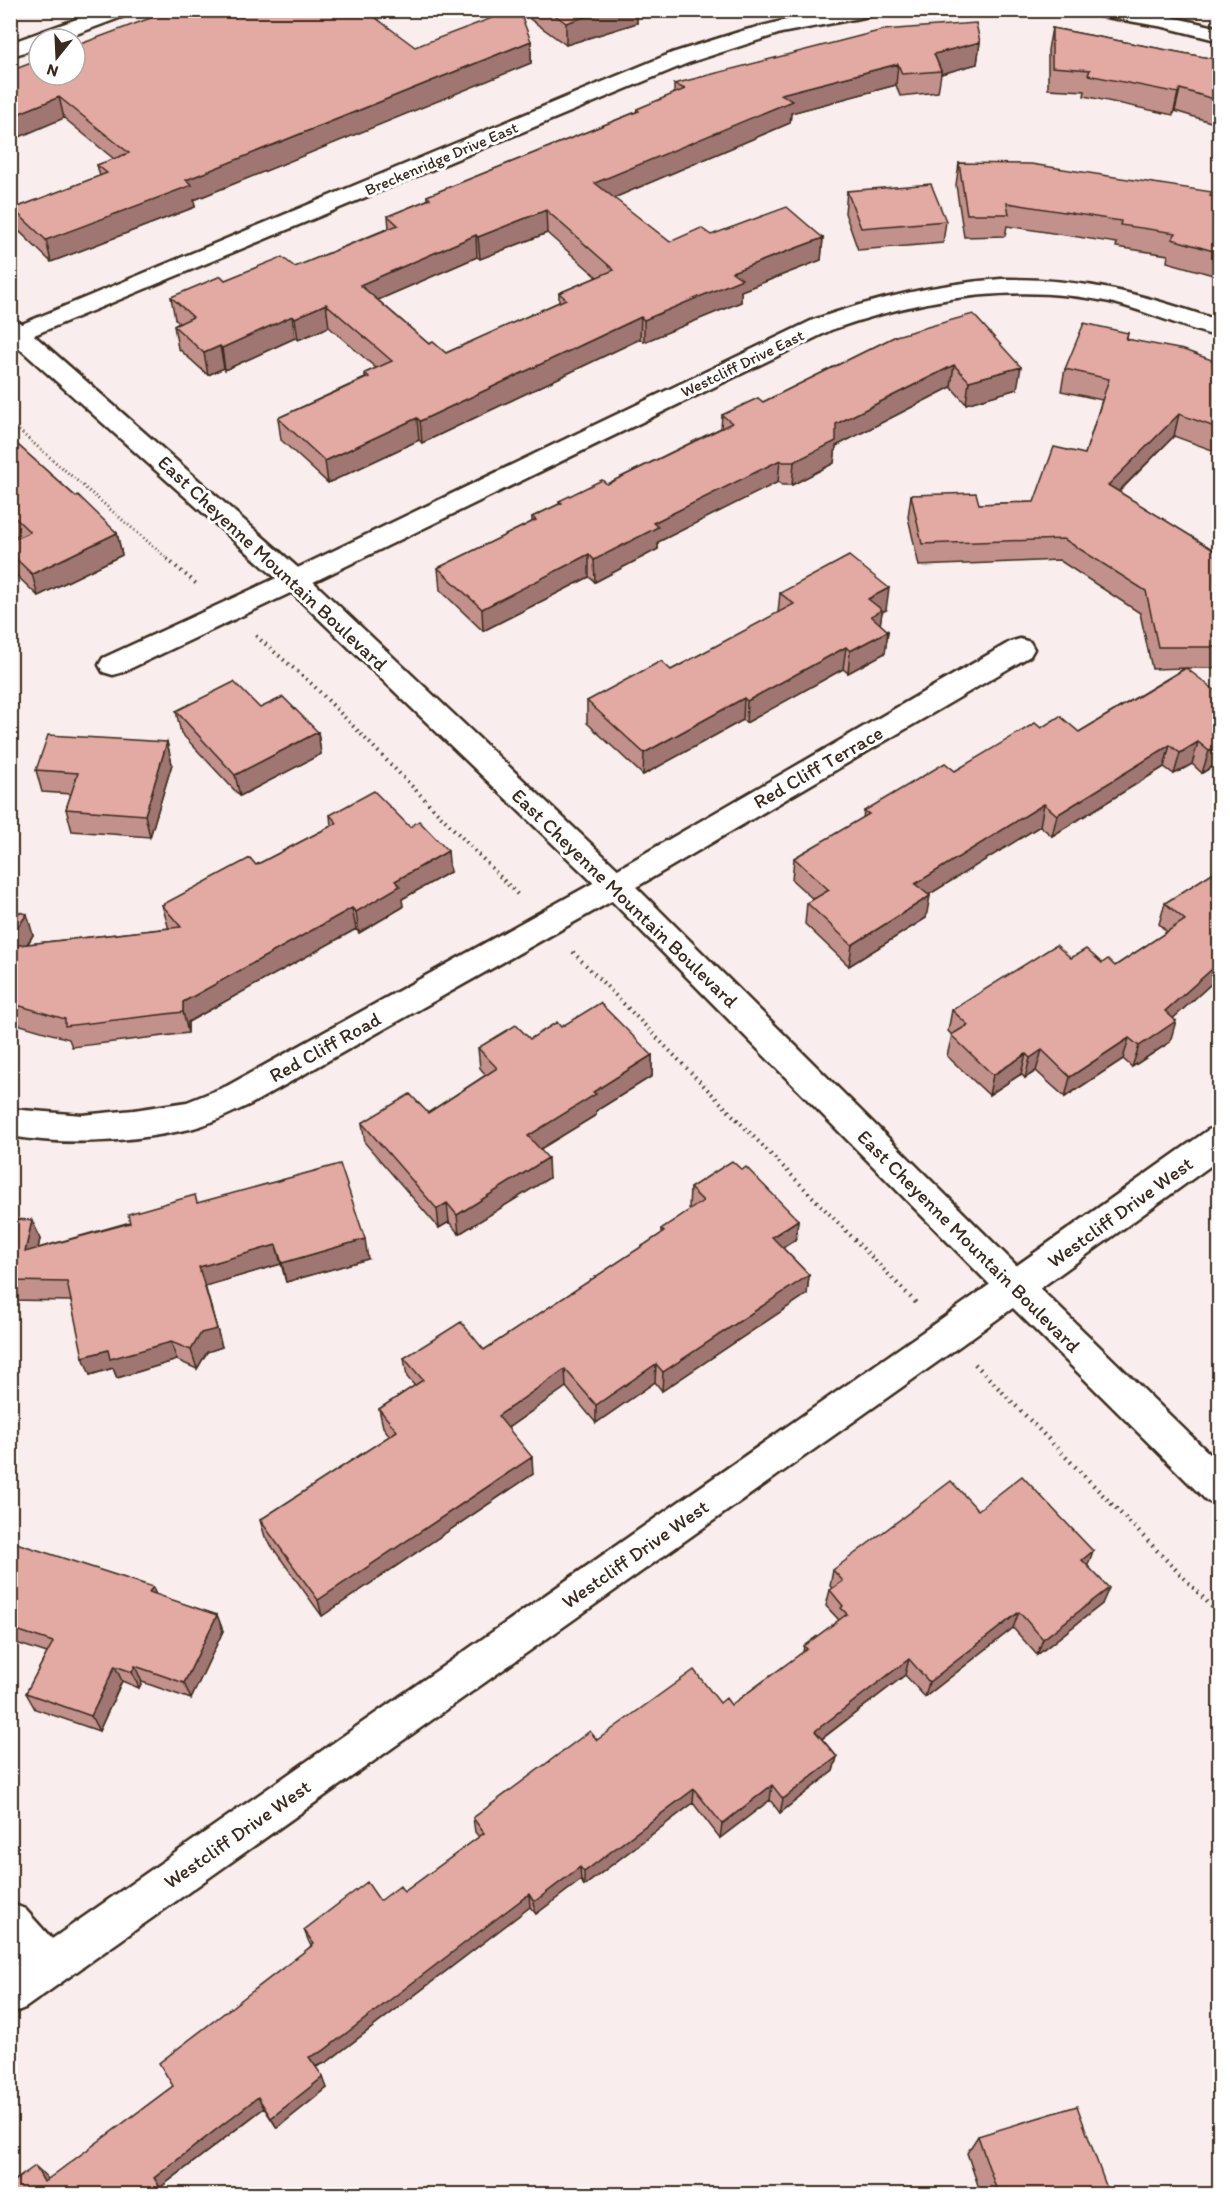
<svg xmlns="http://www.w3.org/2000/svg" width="1230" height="2205" font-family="Itim,sans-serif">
<rect width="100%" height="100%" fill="#f9eeed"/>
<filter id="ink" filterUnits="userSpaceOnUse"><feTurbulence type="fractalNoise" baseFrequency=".0167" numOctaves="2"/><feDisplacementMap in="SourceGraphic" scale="12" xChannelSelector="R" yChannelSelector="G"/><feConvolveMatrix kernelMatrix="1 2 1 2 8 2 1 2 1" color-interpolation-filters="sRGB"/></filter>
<g filter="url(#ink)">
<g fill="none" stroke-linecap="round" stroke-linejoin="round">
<defs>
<path id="street" d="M102,10H133L130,14L63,39H39V47L10,57V43Z
M826,10H880L877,14L870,16L781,33L688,63L10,345V329L672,53L742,31Z
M1090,10H1140L1220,28V41L1164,27L1100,16L1093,14Z
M1001,279C1084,278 1142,294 1220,321V337C1182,328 1148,311 1110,302C1016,282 920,298 831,330L305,586L123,672L113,675L103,672L99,665L103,658L285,574L813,320C875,298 936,284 1001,279Z
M1020,639L1030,642L1034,649L1030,656L626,893L251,1104C231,1113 211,1124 190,1129C132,1142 70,1146 10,1136V1109L82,1115L134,1110L187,1102L227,1086L604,877L1010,642Z
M1220,1126V1159L960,1346L25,2008L10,2014V1967L17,1963L10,1956V1903L25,1909L52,1939L934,1324L1208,1130Z"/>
<path id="secondary" d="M10,320L19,322L305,574L626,877L1027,1276L1220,1464V1506L1207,1501L1003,1298L604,893L285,586L10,340Z"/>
</defs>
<!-- street casing -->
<use href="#street" stroke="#3b2a1e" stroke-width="5"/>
<!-- secondary casing -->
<use href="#secondary" stroke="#3b2a1e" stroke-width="5"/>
<!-- path-far2 -->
<path stroke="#3b2a1e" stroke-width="3" stroke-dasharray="1 3" stroke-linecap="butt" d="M10,423L169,560"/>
<!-- path-far1 -->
<path stroke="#3b2a1e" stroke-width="4" stroke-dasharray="1.5 4.5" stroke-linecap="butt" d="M167,559L199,586
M256,636L313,685L520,897
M573,952L894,1280"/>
<!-- path -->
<path stroke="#3b2a1e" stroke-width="4.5" stroke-dasharray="1.5 5" stroke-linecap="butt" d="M892,1278L918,1305
M975,1364L1220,1615"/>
<!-- street -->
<use href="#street" fill="#fff" fill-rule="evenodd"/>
<!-- secondary -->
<use href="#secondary" fill="#fff" fill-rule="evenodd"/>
</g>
<!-- wall -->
<path fill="#c3918c" stroke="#3b2a1e" stroke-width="1.5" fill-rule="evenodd" d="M530,10H637V23L566,45L530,19Z
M230,13L415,47L531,41V63L194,200L195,207L51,262L19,231L13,209L100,176L97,165L114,159L64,118L10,71Z
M1052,28L1220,60V125L1175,111L1173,115L1084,96L1085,91L1048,89V50Z
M980,42L977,64L941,74L938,92L900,96L896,85L791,113L790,123L613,198L670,242L711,235L823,238L821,260L741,291V302L644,342L640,339L422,443L419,440L328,483L281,440L278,418L365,378V373L376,368L329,327L298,340L295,338L225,370L224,368L208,375L178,348L174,326L179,323L175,319L171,297L225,280L295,267L389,228L388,216L427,200V196L636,112L637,109L674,94V84ZM547,233L597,277L559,293V302L446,353L429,344L378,300L477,257L480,259Z
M959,163L1211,197L1220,199V277L1167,262L1168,255L1116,247L1117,243L1007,226L1005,236L964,237L956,185Z
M847,191L946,221L943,243L858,250L845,213Z
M1128,333L1127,339L1220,363V453L1174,436L1119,492L1220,554V668H1187L1220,762L1202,773L1192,764L1174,774L1164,767L1052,836L1040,826L928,895L926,918L849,966L805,924L807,903L814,900L792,880L794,858L863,818L864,811L955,771L1041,728L1079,732L1185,668L1152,669L1140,613L1059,560L919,566L908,517L911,495L979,504L1034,502L1085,454L1102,400L1061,391L1065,369Z
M896,336L1017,389L966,404L951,387L836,446L834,463L792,485H782L778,482L658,542V549L595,582L589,577L483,631L440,590L438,568L532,522V517L559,504V501L607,484L721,428L722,415L763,402Z
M10,438L117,533L122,555L38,596L10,569V541L18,537L10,530Z
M780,593L886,610L882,612L880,624L888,631L885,653L848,673L843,669L746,723L743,720L643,775L587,723V701L671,670L778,613Z
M260,708L318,732L321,754L240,796L181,733L176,711Z
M167,742L172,764L150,837L72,831L66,809L71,794L42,792L36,770Z
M330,815L450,872L402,899L403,907L359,933L356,929L188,1022V1033L72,1047L69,1039L10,1022V910L33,935L28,944L169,928L168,926L162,905L256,865L331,826Z
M1220,868V989L1212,983L1173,1018L1170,1042L1132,1067L1123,1059L1065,1097L1036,1071L1025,1078L1021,1074L989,1095L947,1056L952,1035L948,1031L952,1010L1071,958L1102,963L1115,966L1167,932L1159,924L1165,903Z
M561,1027L652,1055V1076L596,1111V1115L540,1149L549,1178L459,1234L449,1222L439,1228L365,1143L362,1123L428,1113L486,1075L480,1068L478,1048L530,1039Z
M742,1170L798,1220L796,1239L783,1248L809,1275L807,1294L662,1391L655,1382L596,1423L566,1387L508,1428L533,1474L322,1616L265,1537L260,1520L390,1436L383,1427L379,1409L415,1386L407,1377L404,1358L484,1350L661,1234V1229L691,1209L689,1208L690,1188Z
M197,1203L368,1259L286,1282L281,1264L205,1286L222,1347L207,1352L197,1369L177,1360L117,1378L113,1368L90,1375L71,1301L10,1300V1219L40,1239L38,1248Z
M1220,1291V1310L1214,1304Z
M978,1510L1087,1566L1102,1604L1037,1655L1013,1628L925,1697L905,1675L822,1739L837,1757L833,1771L780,1813L770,1800L720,1838L693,1803L584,1886L581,1880L536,1914L530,1907L327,2062L316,2067L327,2088L277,2128L264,2108L161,2187L10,2194L45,2175L47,2180L173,2086L311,1946L309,1942L304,1930L404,1892L479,1837L475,1832L473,1818L597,1740L720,1703L731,1705L803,1652L804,1646L839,1620L826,1606L830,1590L832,1588L830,1586L833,1570Z
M10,1541L156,1595L217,1615L223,1631L191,1699L142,1682L139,1688L122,1681L99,1731L35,1709L26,1693L47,1653L10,1641Z
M978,2136L1109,2194H981L967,2153Z"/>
<!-- shaded-wall -->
<path fill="#9f7672" stroke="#3b2a1e" stroke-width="1.5" d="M606,10H637V23L566,45V23Z
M531,41V63L194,200L195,207L51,262L46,240L186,180Z
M980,42L977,64L941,74V71L934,54Z
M898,64L896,85L791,113L790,123L595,206V183L781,94Z
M1180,89L1175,111L1173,115L1178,93Z
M59,97L64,118L10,141V117Z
M546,210L547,233L480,259L478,237Z
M476,235L477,257L362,307L360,285Z
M823,238L821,260L741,291V302L644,342V320L732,272Z
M326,304L329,327L298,340L295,318Z
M292,316L295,338L225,370L222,348Z
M641,317L640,339L422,443L420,421Z
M220,346L224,368L208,375L204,353Z
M954,365L951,387L836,446L834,463L792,485L794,462L836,424Z
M1021,367L1017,389L966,404L969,381Z
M1179,414L1174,436L1103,507L1108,485Z
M417,418L419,440L328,483L325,461Z
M780,460L778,482L658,542V549L595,582L594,560L653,523Z
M117,533L122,555L38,596L32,574Z
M589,554V577L483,631L482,609Z
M889,588L886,610L882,612L879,633L868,639V599Z
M888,631L885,653L848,673L850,651Z
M846,647L843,669L746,723L747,701Z
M744,698L743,720L643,775L644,753Z
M318,732L321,754L240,796L235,775Z
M10,734L16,752L10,755Z
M167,742L172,764L150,837L145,815Z
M1198,742L1192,764L1174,774L1180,753Z
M1220,744V762L1202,773L1209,751Z
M1170,745L1164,767L1052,836L1057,815Z
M1044,804L1040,826L912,905L915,884Z
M448,851L450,872L402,899L403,907L359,933L356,912L395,881Z
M930,896L926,918L849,966L852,945Z
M352,908L356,929L188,1022V1033L183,1012V1002Z
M27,914L33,935L12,967L10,962V938Z
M1220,962L1212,983L1158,1032L1165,1011Z
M1176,1021L1170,1042L1132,1067L1139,1046Z
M1129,1038L1123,1059L1065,1097L1070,1077Z
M1042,1050L1036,1071L1025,1078L1030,1058Z
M1026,1054L1021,1074L989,1095L993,1075Z
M652,1055V1076L596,1111V1115L529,1156L528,1136L593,1092Z
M548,1158L549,1178L459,1234L457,1215Z
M447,1203L449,1222L439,1228L437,1209Z
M32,1220L40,1239L33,1271L25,1252Z
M798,1220L796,1239L770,1256L772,1237Z
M365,1239L368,1259L286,1282L282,1263Z
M276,1245L281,1264L205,1286L222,1347L207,1352L197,1369L191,1350L199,1267Z
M809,1275L807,1294L662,1391L663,1372Z
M171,1342L177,1360L117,1378L113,1368L90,1375L83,1357L108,1350Z
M656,1364L655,1382L596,1423V1405Z
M565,1369L566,1387L499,1434L498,1416Z
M532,1457L533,1474L322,1616L318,1600Z
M1093,1551L1087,1568L1082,1560Z
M153,1587L159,1603L149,1592Z
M1109,1588L1102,1604L1037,1655L1043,1639Z
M1019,1612L1013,1628L925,1697L929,1682Z
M217,1615L223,1631L191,1699L184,1683Z
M909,1659L905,1675L812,1746L815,1731Z
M115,1666L122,1681L99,1731L91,1716Z
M135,1666L142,1682L139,1688L132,1672Z
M837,1757L833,1771L780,1813L783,1799Z
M772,1785L770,1800L720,1838L722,1824Z
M694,1789L693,1803L584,1886V1872Z
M580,1867L581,1880L536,1914L534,1902Z
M529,1894L530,1907L327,2062L314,2067L309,2057Z
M323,2077L327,2088L277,2128L271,2118Z
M258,2097L264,2108L161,2187L166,2194H164L154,2178Z
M35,2166L45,2175L54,2191L44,2182Z"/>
<!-- building -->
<path fill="#e3a9a3" stroke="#3b2a1e" stroke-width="1.5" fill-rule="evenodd" d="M172,10H227L230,13L236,10H365L415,47L513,10H519L531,41L186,180L192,185L46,240L13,209L107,173L97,165L129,153L59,97L10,117V71L39,60V75H75V46Z
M548,10H606L566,23Z
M976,23L980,42L934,54L941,71L902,74L898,64L781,94L792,101L595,183L670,242L701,228L711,235L787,207L823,238L732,272L742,279L644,320L641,317L420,421L417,418L325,461L278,418L369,377L365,373L392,361L326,304L295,318L292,316L222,348L220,346L204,353L174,326L193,317L171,297L221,276L225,280L282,257L295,267L398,225L388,216L430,199L427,196L639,111L637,109L685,89L674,84L883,30ZM546,210L614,270L559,293L566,299L446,353L433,342L429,344L360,285L476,235L478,237Z
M1052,28L1220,60V101L1180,89L1178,93L1088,75L1090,70L1052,67Z
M959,163L1031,164L1212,192L1210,196L1220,199V253L1172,239L1176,233L1120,225L1121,221L1007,203L1009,214H967Z
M931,184L946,221L861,228L847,191Z
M973,314L1021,367L969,381L954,365L836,424V441L794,462H783L780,460L653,523L658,527L594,560L589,554L482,609L438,568L536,520L532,517L562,503L559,501L602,480L607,484L732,423L722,415L758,398L763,402L896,336Z
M1084,323L1128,333L1126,339L1184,350L1220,363V429L1179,414L1108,485L1220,554V647H1158L1146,591L1064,539L922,544L911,495L976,493L979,504L1034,502L1054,447L1085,454L1109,379L1065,369Z
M10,438L76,497L78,495L117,533L32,574L10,553V541L30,532L10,513Z
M849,556L889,588L868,599L882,610L871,616L888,631L850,651L846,647L747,701L744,698L644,753L587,701L661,661L671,670L794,604L780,593Z
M1186,668L1220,694V744L1209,751L1198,742L1180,753L1170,745L1057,815L1044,804L915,884L930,896L852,945L807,903L829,890L794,858L869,814L864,811L945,763L955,771L1035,723L1041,728L1060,716L1079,732Z
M234,682L260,708L283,697L318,732L235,775L176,711Z
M48,735L167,742L145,815L66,809L78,773L36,770Z
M374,791L410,827L419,821L448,851L395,881L400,886L356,912L352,908L183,1002V1012L65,1026V1019L10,1003V946L181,927L162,905L250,858L256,865L337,823L330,815Z
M1220,868V962L1165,1011L1176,1021L1139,1046L1129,1038L1070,1077L1042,1050L1030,1058L1026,1054L993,1075L951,1035L968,1025L952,1010L1056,945L1071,958L1086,949L1102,963L1108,959L1115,966L1185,920L1165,903Z
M10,910L27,914L10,938Z
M600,1003L652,1055L593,1092L596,1094L528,1136L548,1158L457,1215L447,1203L437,1209L362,1123L410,1094L428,1113L497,1068L478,1048L516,1025L530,1039L557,1022L561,1027Z
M732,1161L742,1170L746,1167L798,1220L772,1237L809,1275L663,1372L656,1364L596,1405L565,1369L498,1416L532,1457L318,1600L260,1520L397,1431L379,1409L423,1380L404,1358L461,1322L484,1350L664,1232L661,1229L703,1201L690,1188Z
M340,1164L365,1239L282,1263L276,1245L199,1267L217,1329L201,1333L191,1350L171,1342L110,1359L108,1350L83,1357L67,1282L10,1281V1219L32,1220L25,1252L130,1223L128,1214L195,1195L197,1203Z
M1022,1476L1093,1551L1082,1560L1109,1588L1043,1639L1019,1612L929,1682L909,1659L815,1731L837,1757L783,1799L772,1785L722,1824L694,1789L584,1872L580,1867L534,1902L529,1894L323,2051L309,2057L323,2077L271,2118L258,2097L154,2178L164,2194H10V2184L35,2166L44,2182L173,2086L159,2063L314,1944L304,1930L367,1882L380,1901L400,1886L404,1892L484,1833L473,1818L590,1731L597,1740L694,1670L720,1703L726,1698L731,1705L807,1649L804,1646L847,1614L841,1608L843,1606L830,1590L843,1581L833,1570L951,1481L978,1510Z
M10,1541L153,1587L149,1592L217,1615L184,1683L135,1666L132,1672L115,1666L91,1716L26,1693L53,1642L10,1628Z
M1077,2106L1109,2194H998L978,2136Z"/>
</g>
<g text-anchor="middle" stroke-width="6" stroke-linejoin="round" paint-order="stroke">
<!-- far-street labels -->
<g font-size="16" fill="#3b2a1e" stroke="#fff">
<text transform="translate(441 158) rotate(-23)" y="6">Breckenridge Drive East</text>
<text transform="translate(742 363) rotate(-26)" y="6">Westcliff Drive East</text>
</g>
<!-- street labels -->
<g font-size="20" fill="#3b2a1e" stroke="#fff">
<text transform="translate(273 563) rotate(43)" y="7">East Cheyenne Mountain Boulevard</text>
<text transform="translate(818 767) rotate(-30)" y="7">Red Cliff Terrace</text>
<text transform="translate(625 898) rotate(44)" y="7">East Cheyenne Mountain Boulevard</text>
<text transform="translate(325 1047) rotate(-29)" y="7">Red Cliff Road</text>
<text transform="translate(1120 1212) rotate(-36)" y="7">Westcliff Drive West</text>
<text transform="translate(969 1241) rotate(45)" y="7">East Cheyenne Mountain Boulevard</text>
<text transform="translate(635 1554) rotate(-35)" y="7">Westcliff Drive West</text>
<text transform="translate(237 1834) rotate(-35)" y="7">Westcliff Drive West</text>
</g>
</g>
<!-- margin -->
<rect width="1230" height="2205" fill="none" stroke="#fff" stroke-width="36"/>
<rect x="18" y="18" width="1194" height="2169" fill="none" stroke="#3b2a1e" stroke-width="2" filter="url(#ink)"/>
<!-- north arrow -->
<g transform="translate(57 57) rotate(198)"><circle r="28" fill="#ffffff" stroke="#b1aaa5" stroke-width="1.5"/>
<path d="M0-4.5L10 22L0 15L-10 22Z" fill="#3b2a1e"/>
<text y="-9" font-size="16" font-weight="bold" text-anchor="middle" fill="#3b2a1e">N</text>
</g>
</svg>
